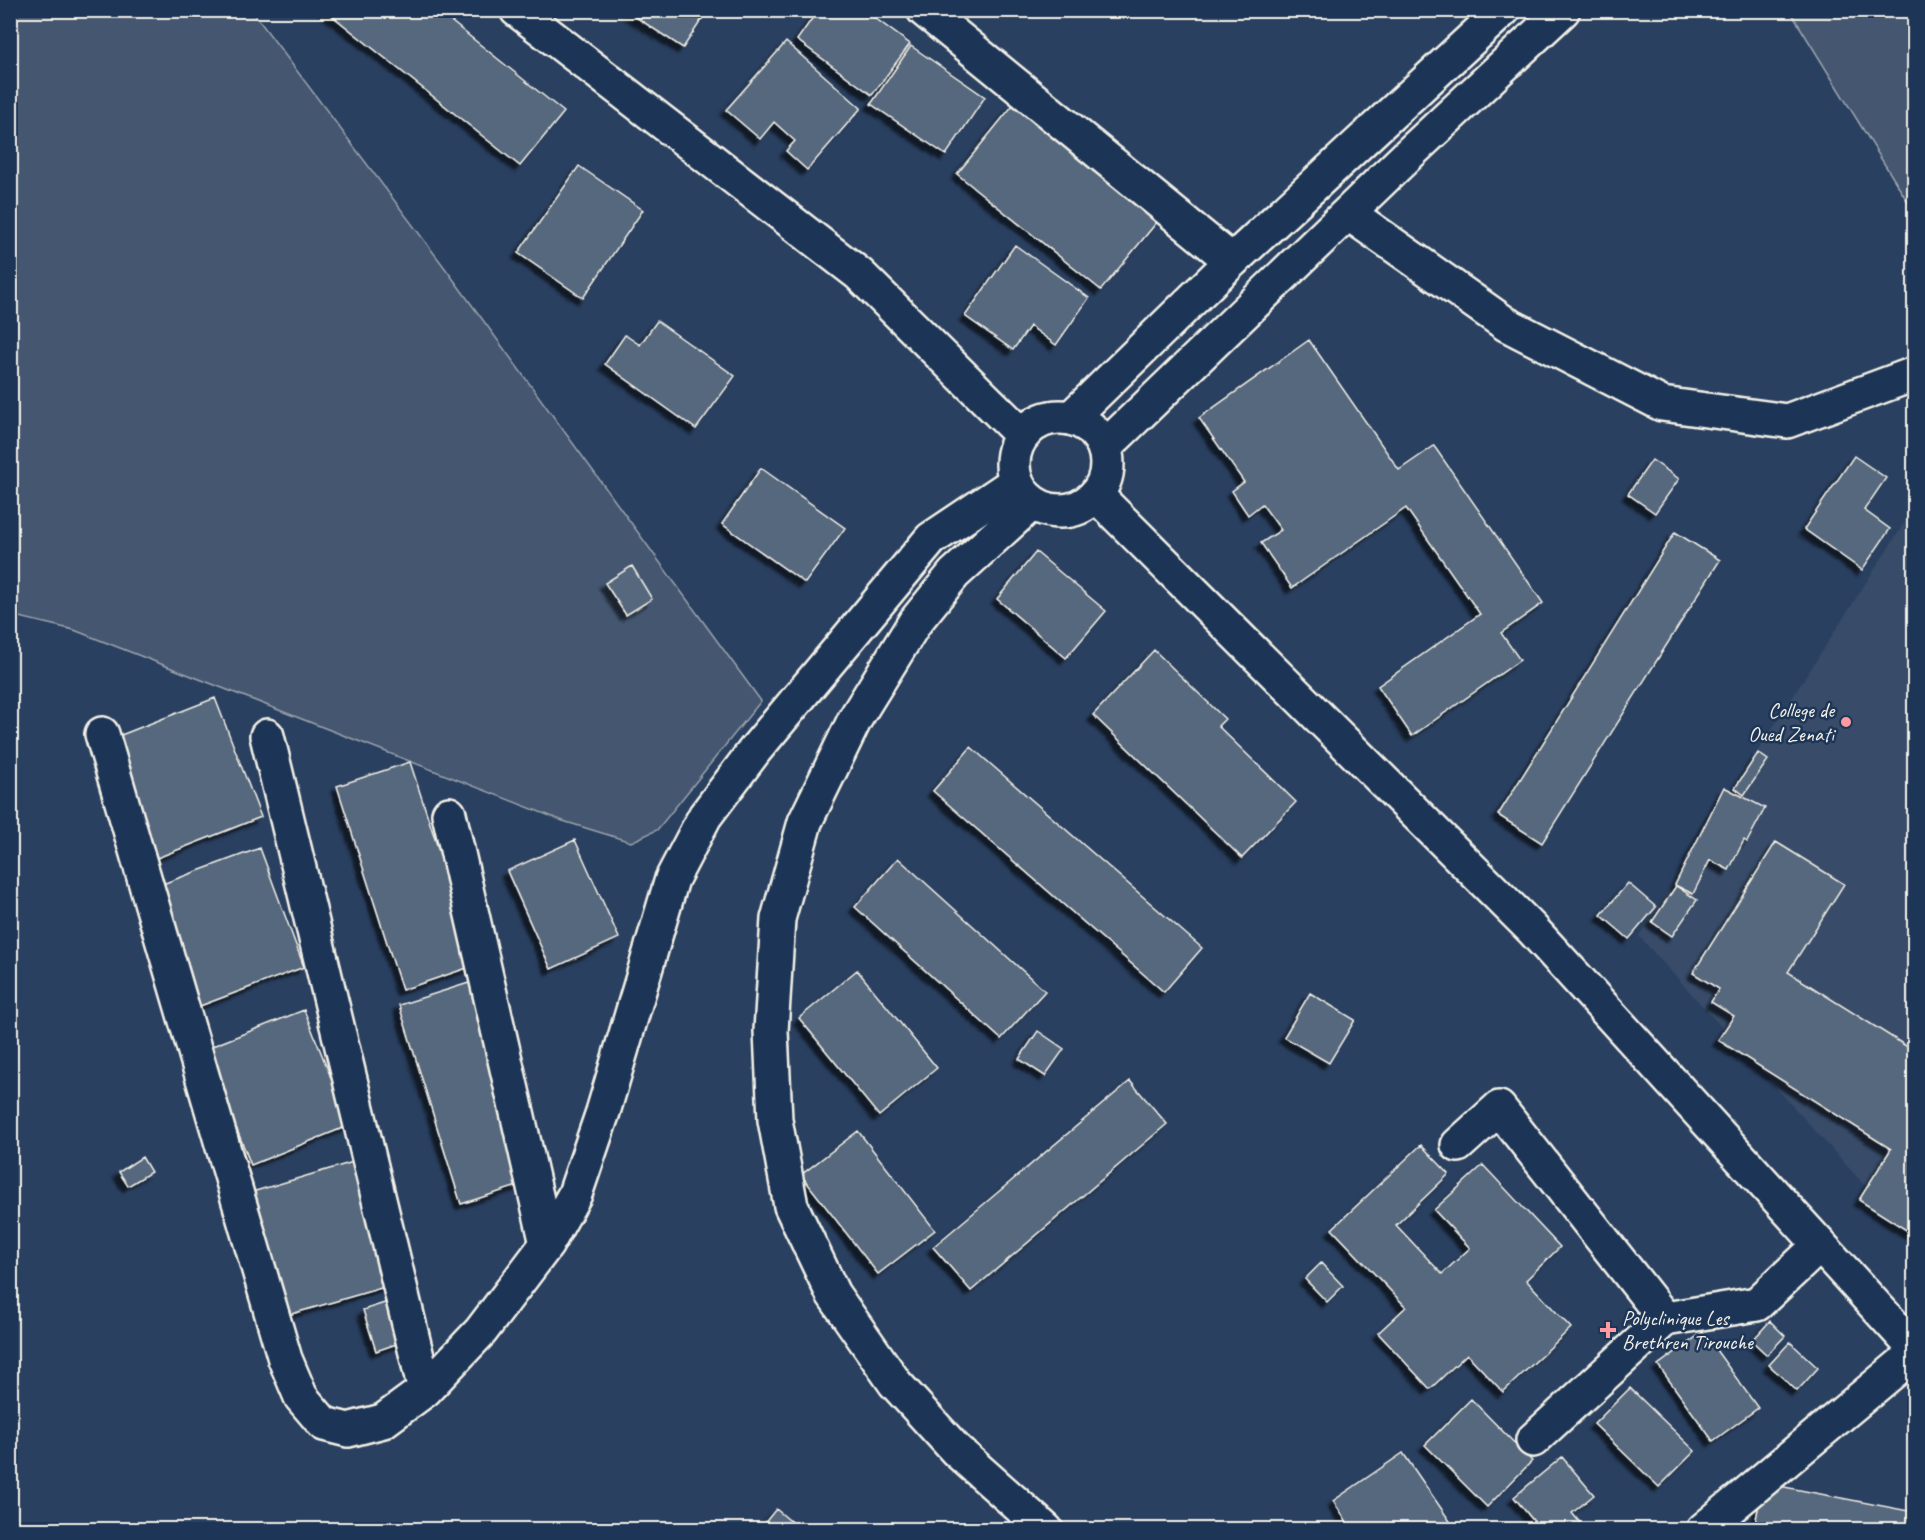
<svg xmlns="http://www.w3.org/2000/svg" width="1925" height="1540" font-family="Caveat,sans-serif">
<defs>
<filter id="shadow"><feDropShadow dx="-5.5" dy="5.5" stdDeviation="1.5" flood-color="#0009"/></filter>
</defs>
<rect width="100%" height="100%" fill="#2a4060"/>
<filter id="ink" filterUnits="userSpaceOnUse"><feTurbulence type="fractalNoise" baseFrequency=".0167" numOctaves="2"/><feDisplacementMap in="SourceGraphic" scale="12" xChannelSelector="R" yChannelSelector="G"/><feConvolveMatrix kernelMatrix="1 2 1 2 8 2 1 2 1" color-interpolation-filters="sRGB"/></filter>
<g filter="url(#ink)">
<!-- built -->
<path fill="#374c69" d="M1914,508V1240L1639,936Z"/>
<!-- green -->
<path fill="#445771" stroke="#9ca4ac" stroke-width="1.5" d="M11,11H252L445,268L761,701L657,830L631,842L563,821L74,630L11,615Z
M1790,11H1914V212Z"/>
<!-- building -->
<path fill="#56677d" stroke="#f4f1e8" stroke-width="1.5" filter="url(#shadow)" d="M325,10H437L564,112L520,166Z
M625,10H708L683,48Z
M818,10H864L910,44L872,95L797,40Z
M786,42L861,108L807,170L786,151L795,141L774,122L760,139L726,110Z
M911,46L985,97L946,155L871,104Z
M1013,105L1157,222L1101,290L957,174Z
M579,166L643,210L583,298L518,253Z
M1015,245L1089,298L1056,345L1030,326L1013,350L965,316Z
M657,321L735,376L696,429L605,364L625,335L640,345Z
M1309,340L1399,470L1434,446L1543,603L1501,633L1520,660L1412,736L1378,686L1480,614L1406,508L1292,588L1261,543L1281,530L1262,504L1248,515L1232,491L1244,482L1199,418Z
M1854,456L1886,478L1864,510L1890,529L1862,570L1804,529Z
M1652,460L1679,479L1655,513L1628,494Z
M761,468L845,528L805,583L722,524Z
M1675,532L1720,560L1542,843L1498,815Z
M1036,552L1106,611L1066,658L997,599Z
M632,566L652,599L626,615L605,583Z
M1154,650L1225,719L1218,726L1296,802L1242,858L1093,715Z
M215,698L261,817L157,858L111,739Z
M971,747L1202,948L1164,992L933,791Z
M1758,753L1768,760L1744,795L1735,788Z
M410,762L476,965L402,990L337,786Z
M1724,787L1765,808L1747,842L1744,840L1729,870L1710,860L1693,894L1675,885Z
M575,840L619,938L551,969L507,871Z
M1776,842L1844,884L1788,972L1914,1051V1235L1859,1200L1891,1149L1718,1040L1734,1016L1711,1002L1719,989L1693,973Z
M260,848L304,967L200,1006L157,886Z
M898,858L1045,991L1001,1039L855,907Z
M1628,883L1656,907L1629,939L1601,915Z
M1676,886L1697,900L1672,936L1652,922Z
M857,970L937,1068L879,1116L799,1018Z
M472,982L533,1181L461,1204L399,1005Z
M1310,993L1355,1020L1329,1063L1284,1037Z
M304,1010L350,1125L251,1165L205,1049Z
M1038,1031L1064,1049L1045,1076L1019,1059Z
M1130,1081L1167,1124L971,1291L933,1247Z
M858,1131L935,1230L878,1274L801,1175Z
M1421,1145L1449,1174L1396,1225L1442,1274L1470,1248L1434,1210L1483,1165L1560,1247L1526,1280L1571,1328L1503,1392L1467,1354L1430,1389L1378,1333L1406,1307L1332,1229Z
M142,1157L151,1172L128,1186L119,1172Z
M360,1160L395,1284L288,1315L252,1192Z
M1321,1263L1343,1286L1327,1302L1305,1279Z
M394,1300L408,1340L376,1351L363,1310Z
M1770,1321L1785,1336L1767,1355L1752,1341Z
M1703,1332L1758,1408L1713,1441L1658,1365Z
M1790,1342L1818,1368L1797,1391L1769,1365Z
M1630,1388L1695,1451L1659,1487L1594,1424Z
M1471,1399L1532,1461L1487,1507L1425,1445Z
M1403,1453L1456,1530H1352L1333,1501Z
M1562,1457L1594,1495L1572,1513L1582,1525L1577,1530H1541L1514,1497Z
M1763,1483L1914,1512V1530H1754Z
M776,1509L801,1530H759Z"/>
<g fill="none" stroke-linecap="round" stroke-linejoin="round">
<defs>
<path id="minor" d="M924,10L1232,261
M1348,213L1506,324L1662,404L1787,421L1914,374
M1071,418L1232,261L1503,10
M1105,447L1410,153L1563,10
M1032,503L954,574L915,622L855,719L805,822L778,919L771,1031L775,1120L791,1206L833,1294L895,1383L956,1450L1046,1530
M102,734L285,1359L301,1397L324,1424L348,1430L383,1421L425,1390L481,1331L547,1244L575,1194L603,1112L672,879L705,816L755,750L931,539L1016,482
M267,736L425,1390
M449,814L547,1244
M1458,1145L1499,1108L1665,1319
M1533,1440L1665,1319L1757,1304L1820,1245
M1703,1530L1914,1354"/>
<path id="major" d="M517,10L859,274L1022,435
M1013 464a47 47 0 1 1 94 0a47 47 0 1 1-94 0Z
M1096,495L1532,929L1914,1348"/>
</defs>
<!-- minor casing -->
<use href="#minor" stroke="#f4f1e8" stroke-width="38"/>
<!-- major casing -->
<use href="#major" stroke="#f4f1e8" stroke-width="38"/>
<!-- minor -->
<use href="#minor" stroke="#1d3557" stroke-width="33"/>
<!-- major -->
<use href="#major" stroke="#1d3557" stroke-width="33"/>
</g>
</g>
<!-- markers -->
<g fill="#ff9aa2" stroke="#1d3557" stroke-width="2">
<circle cx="1846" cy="722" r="6"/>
<path d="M1605 1321h6v6h6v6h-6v6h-6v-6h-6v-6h6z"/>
</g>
<g text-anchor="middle" stroke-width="5" stroke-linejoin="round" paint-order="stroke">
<!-- poi labels -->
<g font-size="21" fill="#f4f1e8" stroke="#1d3557" text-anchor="end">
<text x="1834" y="717">College de<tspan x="1834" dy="24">Oued Zenati</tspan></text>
<text x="1622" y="1325" text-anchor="start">Polyclinique Les<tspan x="1622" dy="24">Brethren Tirouche</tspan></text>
</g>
</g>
<!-- margin -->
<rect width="1925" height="1540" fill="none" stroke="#1d3557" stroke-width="36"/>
<rect x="18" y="18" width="1889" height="1504" fill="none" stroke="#f4f1e8" stroke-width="2" filter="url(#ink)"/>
</svg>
